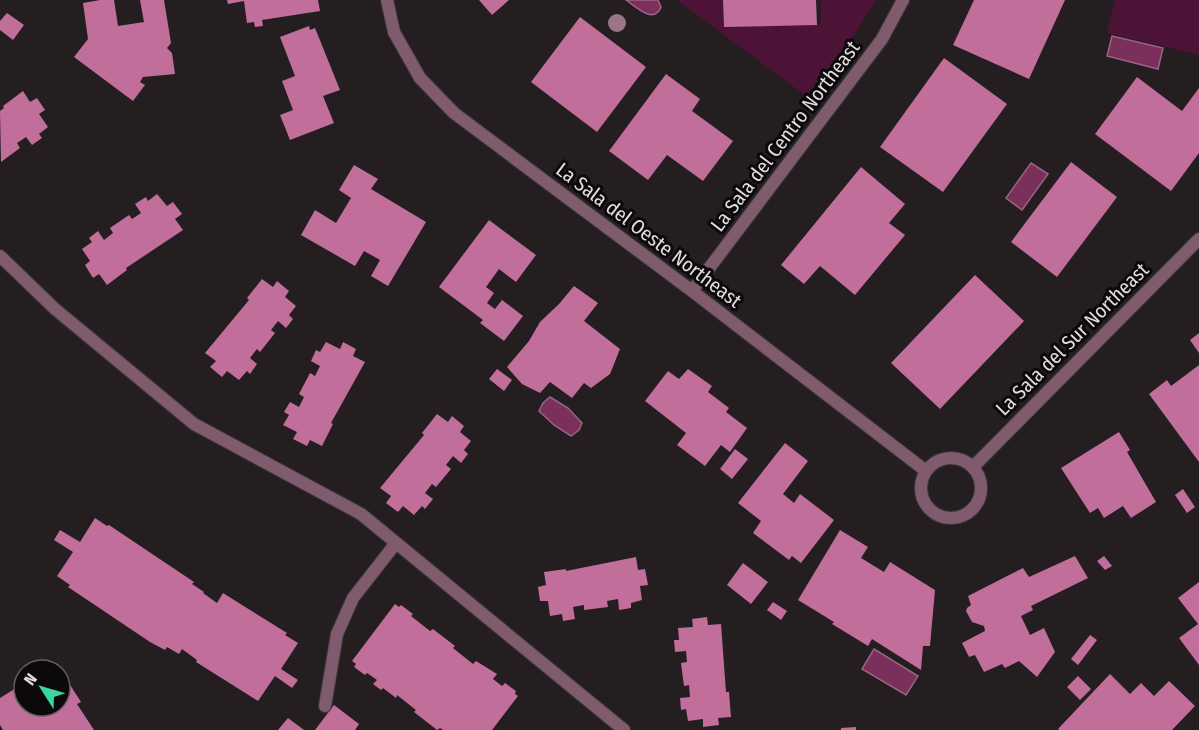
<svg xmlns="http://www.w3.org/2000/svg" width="1199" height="730" font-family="'Fira Sans Condensed',sans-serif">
<rect width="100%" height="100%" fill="#241e21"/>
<!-- green -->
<path fill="#4d1336" d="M677,0H723L724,27L821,24V0H876L856,32L806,96Z
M1115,0H1199V55L1107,33Z"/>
<!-- water -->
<path fill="#7b2f5b" stroke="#9a6483" stroke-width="1.5" d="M626,0H658L661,7C654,25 636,7 626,0Z
M1112,36L1163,48L1158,69L1107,56Z
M1031,163L1048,174L1022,210L1006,198Z
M550,397L568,408L582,423L579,430L571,436L554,425L539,411L543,403Z
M874,649L918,676L906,695L862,669Z"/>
<!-- building -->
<path fill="#c16e9b" d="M100,0H114L118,26L144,22L140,0H164L171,43L167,48L172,53L175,74L143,77L140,82L145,85L133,101L74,57L88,39L83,3Z
M227,0H318L320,11L262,20L263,26L255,27L254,22L247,23L244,1L228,4Z
M479,0H509L492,15Z
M723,0H816L817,25L724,27Z
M974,0H1065L1029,79L953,45Z
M7,13L24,25L13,40L0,30V21Z
M580,17L646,67L597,132L531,82Z
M309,26L310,30L315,28L340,90L323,96L334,123L290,140L280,115L293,110L282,81L295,76L280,37Z
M944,58L1007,104L943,192L880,147Z
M666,74L700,99L692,111L733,141L703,181L667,155L648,180L609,151Z
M1137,77L1182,111L1199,88V153L1171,191L1095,134Z
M23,91L30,102L37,98L45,110L39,114L48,127L39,134L42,138L32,145L26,137L17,143L20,148L1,162L0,111L4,108L3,106Z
M1071,162L1117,197L1057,277L1011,242Z
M354,165L378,179L371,189L426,222L388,286L371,276L380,260L364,251L355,266L301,235L315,210L336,223L351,198L339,190Z
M861,167L905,204L889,223L905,235L855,295L820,266L804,284L781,265Z
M157,194L167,206L173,202L182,214L175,219L183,230L126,268L127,270L107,285L99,274L93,278L85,265L90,261L82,249L92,242L89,238L98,231L104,240L113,233L110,228L129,215L132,219L141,213L135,204L146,197L148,201Z
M489,220L536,255L516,282L499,269L486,287L494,293L487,303L495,309L502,300L523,316L504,341L480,323L483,320L439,287Z
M975,275L1024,321L940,409L891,363Z
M262,279L273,287L277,281L289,291L285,297L296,306L289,315L293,319L286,328L278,321L271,330L275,333L260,352L257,349L250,358L257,364L250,374L247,371L239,380L227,371L222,377L210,367L216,361L205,353L249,300L247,298Z
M574,286L598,303L584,321L620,349L610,374L591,388L584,383L572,398L550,382L540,393L522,384L507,367L529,341L540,322L559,304Z
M1199,333V353L1190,340Z
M326,342L340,349L343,342L356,349L353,356L365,362L331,423L333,424L322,446L310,440L307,446L293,439L297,432L283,425L289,415L284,412L290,402L299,407L304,397L299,394L310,373L315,376L320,366L311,361L316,350L320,352Z
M1199,365V462L1149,394L1167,380L1171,386Z
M497,369L512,380L504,391L489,379Z
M688,369L712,386L708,392L729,408L726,412L747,428L730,452L721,445L705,466L677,445L686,433L645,401L668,371L679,379Z
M437,414L448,422L452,416L464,426L460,432L471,441L464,450L468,454L461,463L453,456L446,465L451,469L436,487L432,484L425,493L433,499L425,509L422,506L414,515L403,506L398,512L386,503L391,496L380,488L424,435L422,433Z
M1119,432L1130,450L1127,452L1156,502L1131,518L1123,506L1104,518L1098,508L1090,513L1061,468Z
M785,443L808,461L783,494L794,503L800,494L834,520L801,563L792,556L789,560L753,533L761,521L738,503Z
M735,449L748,459L732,479L720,469Z
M1183,489L1195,507L1187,513L1175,495Z
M95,518L107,526L109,525L194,582L192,584L204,592L203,593L217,603L223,593L287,633L285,635L298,643L281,669L298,680L292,688L275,676L258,701L196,662L197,660L182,649L179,654L167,647L165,650L150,642L68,587L70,585L57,576L73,552L54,540L60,530L80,542Z
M840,530L868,547L861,558L884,572L890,562L935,590L930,646H923L921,670L872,639L868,646L832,624L834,622L798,600Z
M1075,556L1088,578L1031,606L1033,610L1021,616L1030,635L1044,628L1055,652L1037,677L1019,661L1005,668L1002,664L984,672L975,655L969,657L962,643L985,631L984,626L972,622L966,611L967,608L971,605L968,596L1023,568L1029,577Z
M1104,556L1112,566L1105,570L1097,561Z
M636,557L638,570L645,569L648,585L640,586L642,600L631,603V608L619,610L618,599L607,601L608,607L584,610V605L573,607L575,619L563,621L562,614L550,616L548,601H540L538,587L546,585L544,572L566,569V571Z
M743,563L768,582L751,604L727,585Z
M1199,582V665L1179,638L1198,624L1178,598Z
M773,602L787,611L781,620L767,610Z
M395,604L399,607L401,605L413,614L411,616L430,631L433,629L455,646L453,648L473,664L476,661L497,674L493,679L502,686L505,683L516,691L515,694L518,696L492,730H443L440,728L437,730L414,712L416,710L397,695L396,698L383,688L381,690L373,684L377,680L367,673L365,675L354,667L356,664L352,661Z
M707,617L708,625L721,624L726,692H729L731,717L718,718L719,725L703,727V719L688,721L686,709L681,710L680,698L690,697L689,685L684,686L681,663L687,662L686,651L675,652L674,640H679L678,628L693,627L692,619Z
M1090,635L1097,640L1078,665L1071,659Z
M56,663L81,702L77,704L94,730H3L0,725V698L24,683V706H60V670H44Z
M1110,674L1130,694L1141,683L1154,696L1169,681L1195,706L1172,730H1059L1058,729Z
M1078,676L1091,689L1080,700L1067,687Z
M334,705L359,724L355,730H315Z
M288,718L304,730H278Z
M856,727V730H841V728Z"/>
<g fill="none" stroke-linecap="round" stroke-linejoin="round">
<defs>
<path id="lane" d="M0,256L55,309L194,424L361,514L624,730
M325,706L337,634L353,598L396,543"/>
<path id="street" d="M387,0L394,32L420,78L454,113L692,291L926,471
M692,291L882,39L903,0
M921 488a30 30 0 1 1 60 0a30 30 0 1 1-60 0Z
M973,467L1199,239"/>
</defs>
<!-- lane casing -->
<use href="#lane" stroke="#3f393c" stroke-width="14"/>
<!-- street casing -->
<use href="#street" stroke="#3f393c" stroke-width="14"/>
<!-- lane -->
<use href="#lane" stroke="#7f5b6d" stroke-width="12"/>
<!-- street -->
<use href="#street" stroke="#7f5b6d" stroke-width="12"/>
</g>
<!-- trees -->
<circle fill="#9c7488" cx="617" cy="23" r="9"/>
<g text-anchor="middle" stroke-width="6" stroke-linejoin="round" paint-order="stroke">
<!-- street labels -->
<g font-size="20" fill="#e2dee0" stroke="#0b090a">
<text transform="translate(785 136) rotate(-53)" y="7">La Sala del Centro Northeast</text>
<text transform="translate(649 235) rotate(37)" y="7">La Sala del Oeste Northeast</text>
<text transform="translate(1072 339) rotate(-45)" y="7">La Sala del Sur Northeast</text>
</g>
</g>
<!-- north arrow -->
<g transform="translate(42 688) rotate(307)"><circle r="28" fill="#0b090a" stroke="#615e60" stroke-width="1.5"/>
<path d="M0-4.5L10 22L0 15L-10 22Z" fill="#3bd4a4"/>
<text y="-9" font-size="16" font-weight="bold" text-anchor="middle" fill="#e2dee0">N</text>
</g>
</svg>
